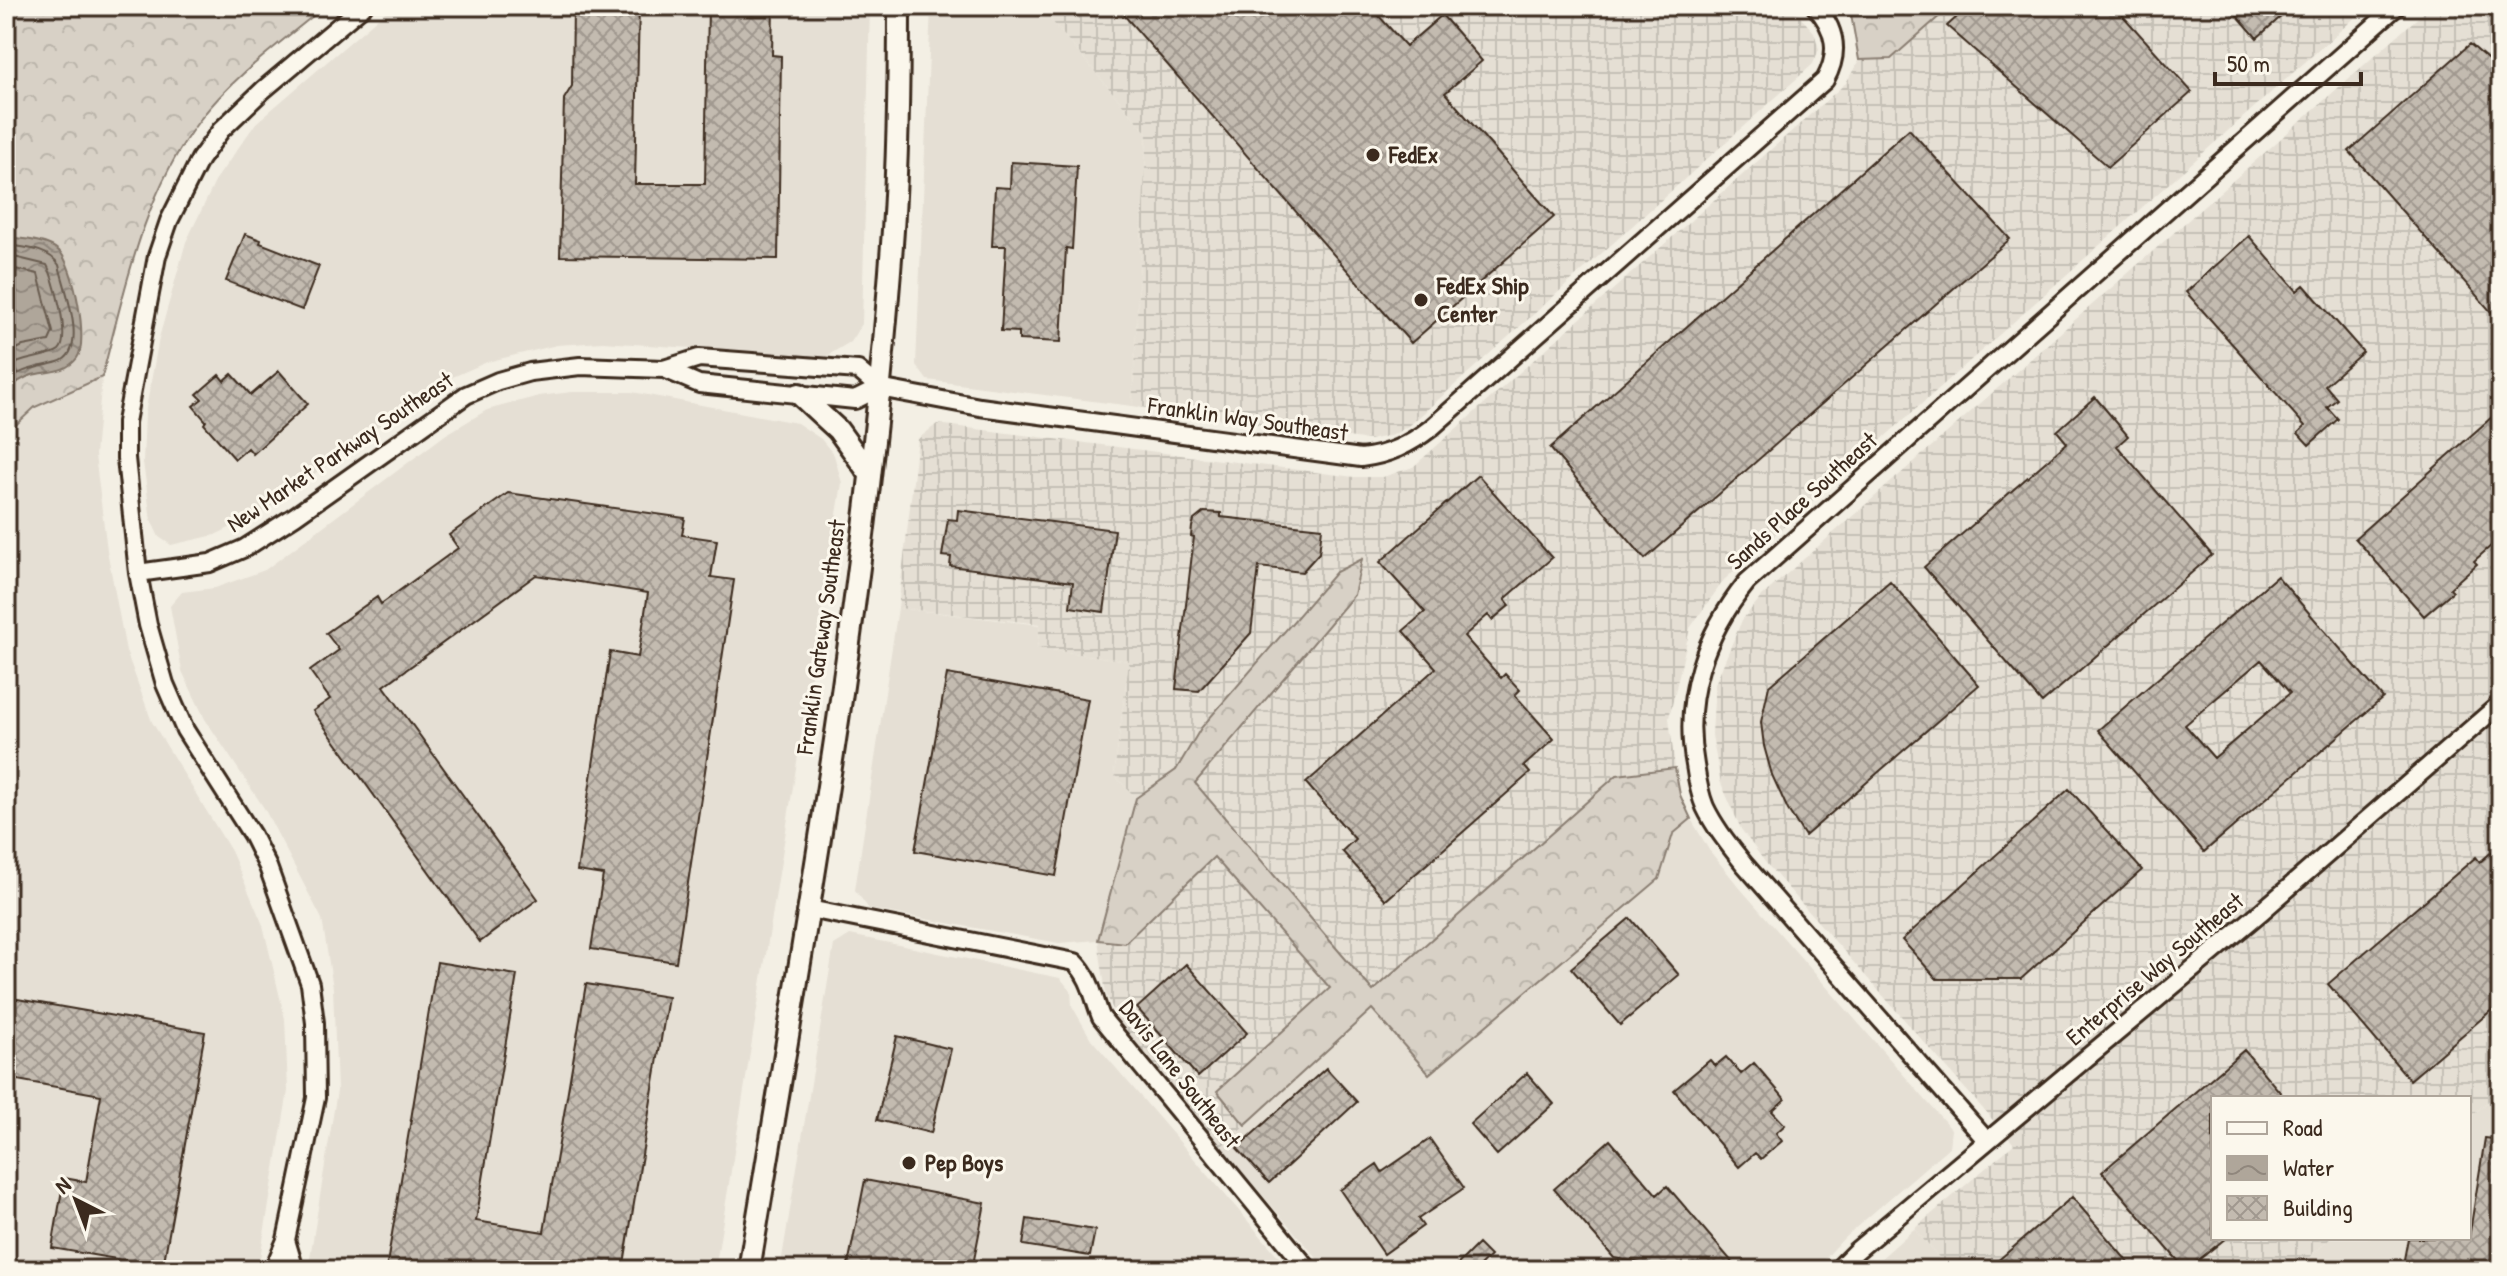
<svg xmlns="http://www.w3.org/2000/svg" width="2507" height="1276" font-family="'Patrick Hand',sans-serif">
<defs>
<pattern id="industrial-grid" width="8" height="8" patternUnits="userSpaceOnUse" patternTransform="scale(2)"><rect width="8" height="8" fill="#e5dfd4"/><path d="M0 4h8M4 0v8" fill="none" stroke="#c5c0b6"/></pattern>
<pattern id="forest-crowns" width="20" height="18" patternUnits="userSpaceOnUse" patternTransform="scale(2)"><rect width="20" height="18" fill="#d8d1c6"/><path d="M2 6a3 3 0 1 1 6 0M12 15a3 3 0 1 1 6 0" fill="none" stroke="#bab4aa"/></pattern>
<pattern id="water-waves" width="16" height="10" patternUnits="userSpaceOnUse" patternTransform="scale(2)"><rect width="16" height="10" fill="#afa69a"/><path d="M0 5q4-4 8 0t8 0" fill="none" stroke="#90877d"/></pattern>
<pattern id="building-cross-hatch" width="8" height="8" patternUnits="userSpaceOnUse" patternTransform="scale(2)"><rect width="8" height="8" fill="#c3bbb0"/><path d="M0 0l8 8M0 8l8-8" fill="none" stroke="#a0988f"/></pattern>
</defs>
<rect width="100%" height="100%" fill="#f3efe4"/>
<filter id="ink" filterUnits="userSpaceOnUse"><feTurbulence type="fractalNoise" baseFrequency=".0125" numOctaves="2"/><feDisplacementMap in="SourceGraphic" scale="16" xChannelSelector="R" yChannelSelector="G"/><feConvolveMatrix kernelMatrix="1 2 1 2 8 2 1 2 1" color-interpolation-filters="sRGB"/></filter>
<g filter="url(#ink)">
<!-- built -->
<path fill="#e5dfd4" d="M392,6H870L862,324L850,342L825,357L603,342L557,345L487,362L432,386L266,510L215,535L171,545L159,537L151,520L143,462L145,414L159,338L186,242L217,178L256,123Z
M931,6H1039L1147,133L1132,406L927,380L916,365Z
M102,377L95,455L107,550L126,651L152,722L231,851L263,925L285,1019L288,1091L258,1270H6V434L35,407Z
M572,392H632L797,423L821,439L834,455L842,483L715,1270H308L337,1091L333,988L322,919L264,808L205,719L182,671L170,606L182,592L215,588L265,570L445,435L487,410L539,396Z
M898,608L1040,625L1037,648L1129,661L1114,775L1136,798L1098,940L1059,943L869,909L855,890Z
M1691,819L1709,850L1739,887L1951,1129L1949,1147L1844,1238L1815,1270H1327L1221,1147L1372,1009L1428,1073L1659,879L1673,834Z
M850,935L1060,978L1071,991L1072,1006L1091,1039L1290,1270H780L834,945Z
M2501,1090V1270H2295L2331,1238H2469V1118Z
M1914,1229L1950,1270H1868Z"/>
<!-- industrial -->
<path fill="url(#industrial-grid)" d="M1039,6H1790L1814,32L1819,49L1813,64L1410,425L1393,435L1369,440L1132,406L1147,133Z
M1951,6H2368L1724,580L1690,628L1669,718L1675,768L1617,775L1373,991L1194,783L1354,595L1336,572L1201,728L1176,770L1136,798L1114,775L1129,661L1037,648L1040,624L898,608L918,439L937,424L1354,477H1383L1413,467L1846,83L1859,60L1891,59Z
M2431,6H2501V1090L2469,1118V1098H2213V1238H2331L2295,1270H1950L1914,1229L2014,1144L1765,862L1741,829L1721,783L1712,735L1715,684L1742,620L1762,596Z
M1214,857L1330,989L1217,1091L1245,1125L1221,1147L1118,1021L1106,994L1098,940L1125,943Z"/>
<!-- forest -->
<path fill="url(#forest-crowns)" stroke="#8a7e72" stroke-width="2" d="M6,6H325C282,42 233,76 199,121C143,195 125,289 102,377L35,407L6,434V391L23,378L32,375L59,251L48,245L6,237Z
M1844,6H1951L1891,59L1859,60L1851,14Z
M1362,559L1354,595L1195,783L1373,991L1617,775L1675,768L1680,795L1691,819L1673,834L1659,879L1429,1074L1372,1009L1245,1125L1217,1091L1330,988L1214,857L1125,943L1098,940L1136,798L1176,770L1201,728L1336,572Z"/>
<!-- water -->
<path fill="url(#water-waves)" stroke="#817468" stroke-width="2" d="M6,237C22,239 47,240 59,251C74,265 89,342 77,358C66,373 48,371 32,375C22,378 14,384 6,391Z"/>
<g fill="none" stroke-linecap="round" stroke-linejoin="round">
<!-- shore -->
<path stroke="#695c50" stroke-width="2" d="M6,245C25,248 48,248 59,265C64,288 90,352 58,362C38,368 23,368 6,381
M6,255L47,265C54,278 71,339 59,350C51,357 22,357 6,368
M6,267L38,274L53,332L49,341L23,346L6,354"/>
</g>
<!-- building -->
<path fill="url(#building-cross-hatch)" stroke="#3b2a1e" stroke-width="2" fill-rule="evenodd" d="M573,6H639L635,184H705L708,6H773L772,55L781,56L778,259L560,256L564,99L572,86Z
M1116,6H1370L1406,46L1442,15L1482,61L1445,93L1554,217L1411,343Z
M1969,6H2114L2192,92L2108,167L1947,26Z
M2229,6H2293L2257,38Z
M2470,44L2501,71V306L2492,313L2349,151Z
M1909,129L2010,239L1645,559L1550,448Z
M1011,162L1077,166L1072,249L1066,248L1061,342L1019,340V332L1001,331L1006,246H992L995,187L1010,188Z
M245,234L261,240L260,243L319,266L302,310L226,281Z
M2249,236L2297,291L2304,285L2363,352L2325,385L2337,399L2327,407L2338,419L2309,445L2298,433L2305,426L2186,292Z
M279,371L308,404L253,454L248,448L235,459L204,424L206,421L193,406L202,399L197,394L219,375L224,381L232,374L251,395Z
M2095,397L2128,436L2117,446L2212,555L2042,703L1924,567L2067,443L2057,431Z
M2501,409V537L2474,561L2477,564L2450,588L2453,591L2424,616L2355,538Z
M1478,475L1552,558L1505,599L1510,605L1492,620L1488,615L1464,636L1501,678L1505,674L1520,690L1515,695L1554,739L1524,766L1530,773L1386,900L1342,851L1355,839L1306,783L1436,668L1403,631L1425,612L1380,562Z
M508,493L685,518L682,535L717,540L711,577L734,580L676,962L591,949L603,875L577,871L610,652L638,657L648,593L536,575L384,686L538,899L480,942L313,711L330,699L310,671L339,650L326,633L377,597L381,604L458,548L449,535Z
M958,510L1115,530L1104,612L1070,607L1073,582L950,566L951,557L942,556L948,519L957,520Z
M1204,512L1221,513V517L1322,528L1319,553L1302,572L1259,567L1251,633L1199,691L1176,689L1194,537L1191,536L1192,527L1194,520Z
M2277,576L2383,698L2204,852L2098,730ZM2261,660L2290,693L2214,758L2185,725Z
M1890,581L1979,685L1805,836L1788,810L1772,775L1764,746L1761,722L1769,686Z
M947,674L1088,699L1056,876L915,851Z
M2069,789L2142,870L2021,979H1937L1902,940Z
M2501,844V1002L2410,1080L2328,984L2476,857L2480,862Z
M1630,918L1679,975L1620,1025L1571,968Z
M437,962L517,975L476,1221L544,1232L586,984L668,997L623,1270H386Z
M1186,964L1247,1033L1198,1077L1137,1008Z
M6,997L205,1032L163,1267L52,1248L64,1178L86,1182L101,1095L6,1078Z
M897,1036L951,1049L931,1133L877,1120Z
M2244,1050L2285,1098H2213V1238H2226L2186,1270L2102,1172Z
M1726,1057L1741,1074L1754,1063L1785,1099L1772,1111L1785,1125L1776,1133L1782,1141L1761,1159L1755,1153L1739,1167L1674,1090L1710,1060L1715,1066Z
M1326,1068L1357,1102L1269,1183L1237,1148Z
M1527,1073L1554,1104L1497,1155L1470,1124Z
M2485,1138L2501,1140V1215L2491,1270H2402L2408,1238H2469Z
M1430,1139L1464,1188L1418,1219L1423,1226L1384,1254L1340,1190L1377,1164L1382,1172Z
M1610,1140L1657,1195L1667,1186L1739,1270H1678L1614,1258L1554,1189Z
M865,1180L985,1203L972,1270H847Z
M2072,1197L2135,1270H1987Z
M1027,1219L1095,1230L1090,1256L1023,1245Z
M1478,1244L1490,1256L1476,1270H1452Z"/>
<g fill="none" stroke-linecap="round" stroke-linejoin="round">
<defs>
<path id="minor" d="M664,369L699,358L858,370L879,388
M879,388L980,407L1361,458C1388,455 1409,445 1431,428L1825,80C1840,53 1836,29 1815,6
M138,573L210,563L245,548L295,516L466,395L498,381L530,372L580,366L664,369L699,384L855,400L879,388
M809,909L1075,962C1091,978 1093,997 1101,1017L1309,1270
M1987,1141L1744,864C1730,846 1715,828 1705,807C1700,795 1697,779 1695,765C1682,698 1705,634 1747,582L2397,6
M286,1240L295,1270
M273,1270L286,1240L316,1098L315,1023L310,984L268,867L252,835L185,730L165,684L148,625L138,573L126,458V422L157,256L169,221L200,159L221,130L263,90L363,6
M1837,1270L1856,1251L2262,911L2501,703"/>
<path id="tertiary" d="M799,394L838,430L869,473
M749,1270C806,925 869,579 893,230C898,156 899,80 899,6"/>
</defs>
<!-- minor casing -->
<use href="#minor" stroke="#3b2a1e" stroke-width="22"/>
<!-- tertiary casing -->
<use href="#tertiary" stroke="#3b2a1e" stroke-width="26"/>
<!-- minor -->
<use href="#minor" stroke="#fbf7ec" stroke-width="16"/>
<!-- tertiary -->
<use href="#tertiary" stroke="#fbf7ec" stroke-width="20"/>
</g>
</g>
<!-- markers -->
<g fill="#3b2a1e" stroke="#fbf7ec" stroke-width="3">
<circle cx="1373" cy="155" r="8"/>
<circle cx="1421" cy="300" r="8"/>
<circle cx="909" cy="1163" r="8"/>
</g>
<g text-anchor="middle" stroke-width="6" stroke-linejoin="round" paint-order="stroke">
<!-- poi labels -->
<g font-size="24" font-weight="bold" fill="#3b2a1e" stroke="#fbf7ec" text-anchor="start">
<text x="1389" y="163">FedEx</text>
<text x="1437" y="294">FedEx Ship<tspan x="1437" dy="28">Center</tspan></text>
<text x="925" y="1171">Pep Boys</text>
</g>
<!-- street labels -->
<g font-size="24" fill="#3b2a1e" stroke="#fbf7ec">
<text transform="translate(1248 419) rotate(8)" y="8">Franklin Way Southeast</text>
<text transform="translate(340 452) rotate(-34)" y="8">New Market Parkway Southeast</text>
<text transform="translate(1802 501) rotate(-42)" y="8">Sands Place Southeast</text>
<text transform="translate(821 637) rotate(-82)" y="8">Franklin Gateway Southeast</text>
<text transform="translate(2155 969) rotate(-40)" y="8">Enterprise Way Southeast</text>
<text transform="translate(1180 1074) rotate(52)" y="8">Davis Lane Southeast</text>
</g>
</g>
<!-- margin -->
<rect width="2507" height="1276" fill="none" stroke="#fbf7ec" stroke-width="32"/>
<rect x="16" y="16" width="2475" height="1244" fill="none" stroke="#3b2a1e" stroke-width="3" filter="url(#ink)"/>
<!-- legend -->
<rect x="2211" y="1096" width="260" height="144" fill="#fbf7ec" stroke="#aea59a" stroke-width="2"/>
<rect x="2227" y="1122" width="40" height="12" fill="#fbf7ec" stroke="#aea59a" stroke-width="2"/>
<text x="2283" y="1136" font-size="24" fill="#3b2a1e">Road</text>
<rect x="2227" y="1156" width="40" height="24" fill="url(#water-waves)" stroke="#aea59a" stroke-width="2"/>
<text x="2283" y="1176" font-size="24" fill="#3b2a1e">Water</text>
<rect x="2227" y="1196" width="40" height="24" fill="url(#building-cross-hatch)" stroke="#aea59a" stroke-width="2"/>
<text x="2283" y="1216" font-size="24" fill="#3b2a1e">Building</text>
<!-- north arrow -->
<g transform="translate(76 1200) rotate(318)" stroke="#fbf7ec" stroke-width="6" paint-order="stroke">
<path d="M0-6L14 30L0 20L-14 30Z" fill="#3b2a1e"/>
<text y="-12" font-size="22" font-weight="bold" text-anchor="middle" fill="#3b2a1e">N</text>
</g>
<!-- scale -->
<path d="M2215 72v12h146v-12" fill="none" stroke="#3b2a1e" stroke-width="4"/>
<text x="2227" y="72" font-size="24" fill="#3b2a1e" stroke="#fbf7ec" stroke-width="6" paint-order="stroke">50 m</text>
</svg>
